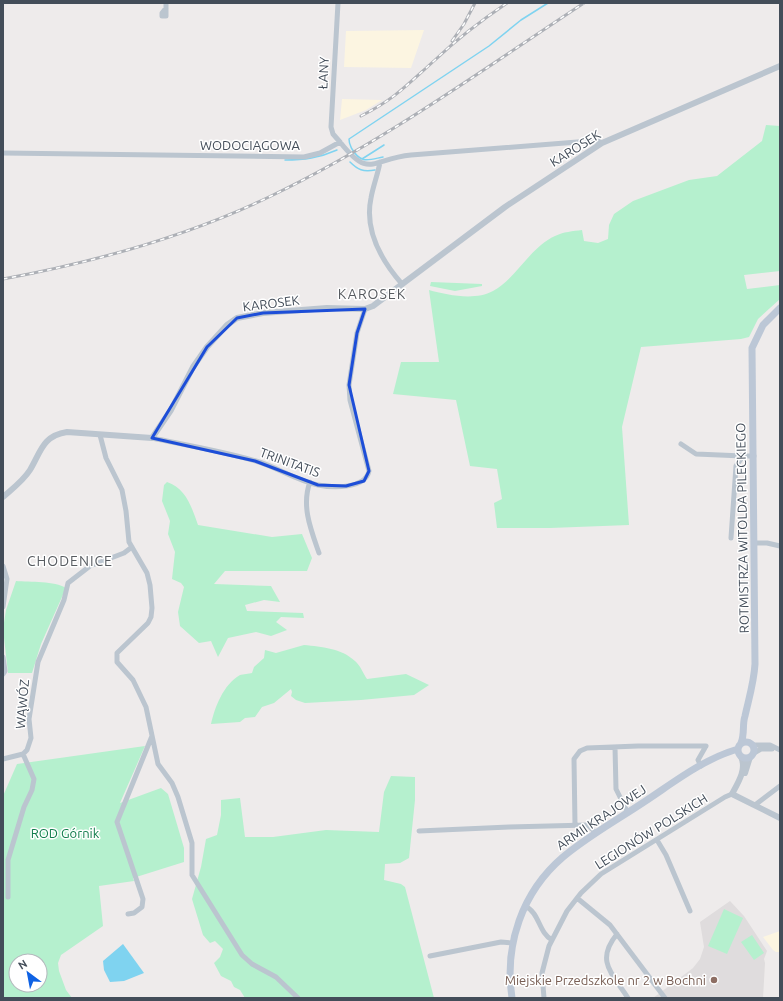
<svg xmlns="http://www.w3.org/2000/svg" width="783" height="1001" font-family="Ubuntu,sans-serif">
<rect width="100%" height="100%" fill="#eeebeb"/>
<!-- commercial -->
<path fill="#fcf5e1" d="M424,30L411,68L344,67L346,31Z
M342,99L382,100L366,110L340,120Z
M780,931V952H776L773,950L763,937Z"/>
<!-- education -->
<path fill="#dfdcdd" d="M730,901L744,916L767,951L764,959L765,963L763,998H653L693,968L700,959L704,947L700,922Z"/>
<!-- green -->
<path fill="#b5f0ce" fill-rule="evenodd" d="M766,125L780,126V271L744,275L747,289L780,285V299L758,319L749,337L741,339L641,347L622,427L629,525L550,528H497L494,503L502,499L497,469L470,466L456,400L393,394L401,362H439L429,290C447,295 475,301 493,291C517,278 529,248 555,236C563,232 573,231 582,230L584,241L598,243L608,239L609,225L614,214L633,201L689,180L717,176L762,141Z
M431,282L482,284V286L455,291L430,286Z
M167,482C186,488 192,508 198,525L272,537L302,534L312,558L307,571H225L214,584L271,586L280,602L264,600L245,605L247,611L303,613L304,618L281,617L276,622L287,630L271,636L256,632L228,638L218,657L211,641L199,643L180,626L178,612L184,587L181,583L172,579L175,552L168,534L170,521L162,501L164,485Z
M16,581C30,582 55,581 66,588L41,644L32,673H8L3,629L6,610Z
M304,645C322,647 341,648 355,661C360,665 363,673 367,679L406,674L429,685L414,695L361,700L305,703L296,700L291,696L292,692L291,689L274,703L262,707L255,717L245,718L240,722L211,724C215,707 223,685 240,675C243,674 249,674 252,673L254,667L264,658L265,650L276,653Z
M145,746L120,803L161,788L168,794L184,848V862L133,878L134,881L99,886L103,926L61,955L58,963L59,971L66,990L72,998H3V796L17,764ZM16,961H40V985H16Z
M391,776L415,777V800L409,858L400,863L385,864L384,880L401,884L405,887L434,998H245L240,990L234,987L231,981L221,976L214,963L220,957L223,949L215,941L210,943L203,935L192,899L201,867L206,839L217,835L221,815V800L240,798L245,837H273L326,830L379,832L384,792Z
M724,909L743,918L727,954L708,946Z
M752,935L764,953L754,960L741,942Z"/>
<!-- water -->
<path fill="#7fd3f0" d="M123,944L144,973L124,981L110,982L104,970L103,961Z"/>
<g fill="none" stroke-linecap="round" stroke-linejoin="round">
<!-- stream -->
<path stroke="#7fd3f0" stroke-width="1.5" d="M383,157C368,160 361,164 352,149C350,145 349,144 349,139L489,46L521,20L548,3
M362,159L384,145
M285,160C304,160 319,158 337,150
M350,162C358,170 363,172 375,170"/>
<!-- minor -->
<path stroke="#bbc5cf" stroke-width="5" d="M338,3L331,127L333,134L340,142
M166,8L162,13V16H166V3
M3,153L304,157L320,153L340,142C370,180 371,159 411,155L590,141H598L602,143
M380,162C378,174 373,186 371,198C364,231 381,260 402,284
M100,435L106,458L122,490L126,511L129,542L147,573L150,585L152,608L151,617L148,623L117,653V662L133,680L146,707L158,764L172,783L178,797L192,843V875L242,955L252,964L276,977L298,998
M152,438C186,445 222,451 256,461C277,467 297,481 318,485C333,488 365,489 369,471L350,400L349,385L357,333L365,309
M681,444L696,454L743,456
M310,482C301,506 311,530 319,553
M731,538L736,466L743,456H754
M754,543H767L780,546
M3,566L7,579L3,607
M3,657L5,671L3,674
M753,745H770L780,750
M615,747L616,789L628,813
M754,753L761,749H772
M3,759L23,754
M701,766L698,760L706,746
M755,805L780,786
M575,825L574,759L580,751L587,748L638,746H706
M419,831L509,827L588,825L596,833
M657,840L666,855L690,911
M8,897V860L24,807L32,790L34,779L23,754L27,750L31,738L29,719L38,662L64,600L68,583L90,566L124,553L132,547
M577,898L610,925L665,998
M525,906C540,913 538,932 552,940
M128,914L134,913L142,907L143,899L117,822L152,736
M617,934C595,961 612,973 628,998
M430,956L501,942L512,943
M544,998L542,973L549,946L567,911L581,893L601,874L725,797L732,794"/>
<!-- tertiary -->
<path stroke="#bbc5cf" stroke-width="6" d="M3,497C12,489 23,481 30,470C41,452 42,436 67,432L152,438L171,410L193,367L207,347L227,325L237,318L263,313L327,308L365,309L373,306L505,207L602,143L780,66
M741,757C747,769 738,783 732,794L780,818
M745,773L750,757"/>
<!-- secondary -->
<path stroke="#bcc7d6" stroke-width="7" d="M738 750a8 8 0 1 1 16 0a8 8 0 1 1-16 0Z
M741,743C745,734 742,725 745,716C749,698 754,682 755,664L752,348L763,325L780,308
M512,998C504,945 522,892 563,857C588,836 617,820 644,802C673,783 703,759 738,749"/>
<defs>
<path id="rail" d="M452,41L464,24L475,3
M361,116C395,99 408,84 435,60C457,39 482,20 507,3
M3,279C95,262 186,237 271,196C382,143 482,70 584,3"/>
</defs>
<!-- rail casing -->
<use href="#rail" stroke="#adb0b6" stroke-width="3"/>
<!-- rail -->
<use href="#rail" stroke="#fff" stroke-width="1.5" stroke-dasharray="4.5" stroke-linecap="butt"/>
</g>
<!-- marked area -->
<path fill="none" stroke="#1d4ed8" stroke-width="3" stroke-linejoin="round" d="M365,309L357,333L349,385L369,471L364,481L346,486L318,485L255,461L152,438L207,347L237,318L263,313Z"/>
<!-- markers -->
<circle fill="#8d6e63" stroke="#fff" stroke-width="1.5" cx="714" cy="980" r="4"/>
<g text-anchor="middle" stroke-width="3" stroke-linejoin="round" paint-order="stroke">
<!-- street labels -->
<g font-size="13" fill="#434d59" stroke="#fff">
<text transform="translate(323 73) rotate(-87)" y="5">ŁANY</text>
<text x="250" y="150">WODOCIĄGOWA</text>
<text transform="translate(575 148) rotate(-32)" y="5">KAROSEK</text>
<text transform="translate(271 303) rotate(-7)" y="5">KAROSEK</text>
<text transform="translate(290 462) rotate(20)" y="5">TRINITATIS</text>
<text transform="translate(742 528) rotate(-91)" y="5">ROTMISTRZA WITOLDA PILECKIEGO</text>
<text transform="translate(22 704) rotate(-85)" y="5">WĄWÓZ</text>
<text transform="translate(601 817) rotate(-34)" y="5">ARMII KRAJOWEJ</text>
<text transform="translate(651 831) rotate(-32)" y="5">LEGIONÓW POLSKICH</text>
</g>
<!-- park labels -->
<g font-size="13" fill="#117d4c" stroke="#fff">
<text x="65" y="838">ROD Górnik</text>
</g>
<!-- education labels -->
<g font-size="13" fill="#785e54" stroke="#fff" text-anchor="end">
<text x="706" y="985">Miejskie Przedszkole nr 2 w Bochni</text>
</g>
<!-- neighbourhood labels -->
<g font-size="14" letter-spacing="1" fill="#575b60" stroke="#fff">
<text x="372" y="299">KAROSEK</text>
<text x="70" y="566">CHODENICE</text>
</g>
</g>
<!-- border -->
<rect width="783" height="1001" fill="none" stroke="#434d59" stroke-width="8"/>
<!-- north arrow -->
<g transform="translate(28 973) rotate(328)"><circle r="19" fill="#ffffff" stroke="#b4b8bd"/>
<path d="M0-3L7 15L0 10L-7 15Z" fill="#0f62e4"/>
<text y="-6" font-size="11" font-weight="bold" text-anchor="middle" fill="#434d59">N</text>
</g>
</svg>
